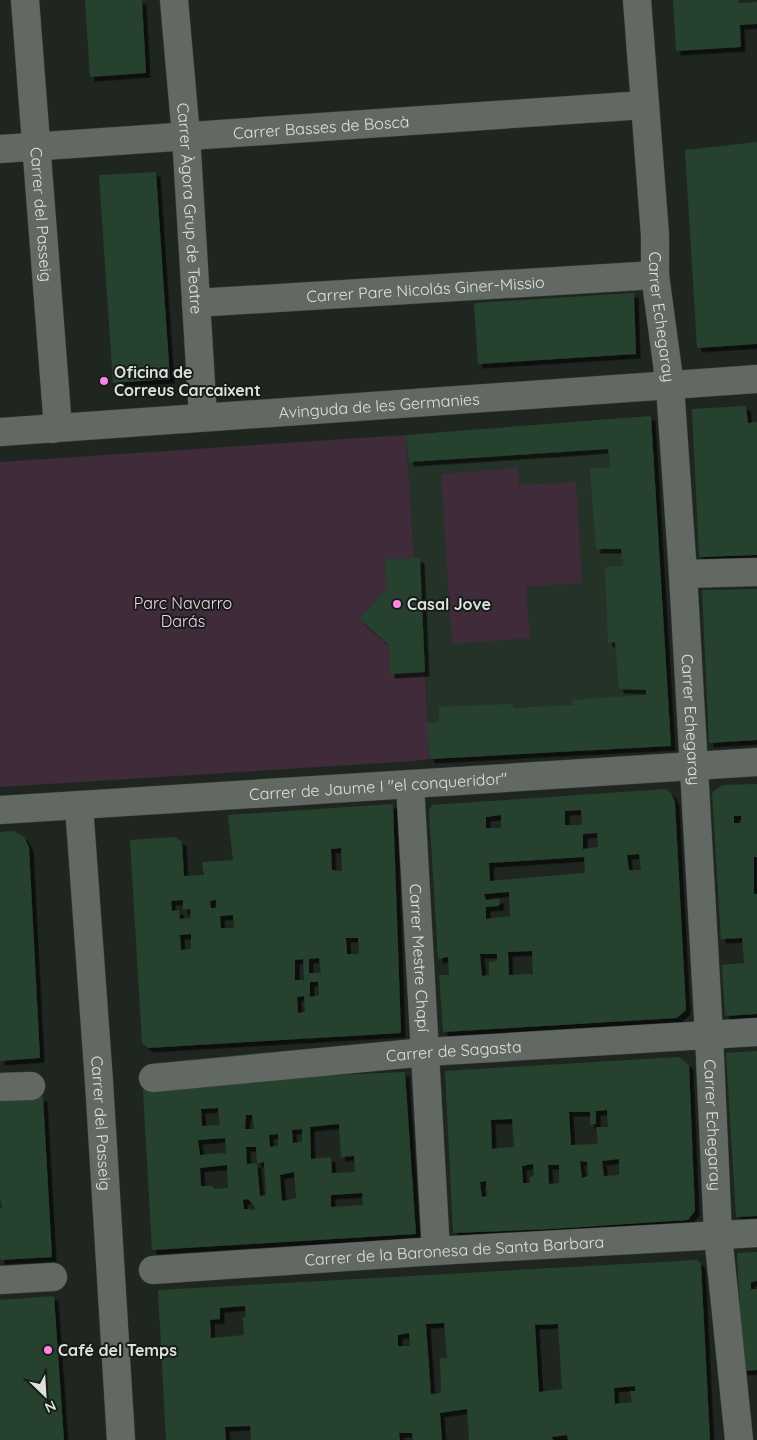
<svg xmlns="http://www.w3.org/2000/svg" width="757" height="1440" font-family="Quicksand,sans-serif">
<defs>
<filter id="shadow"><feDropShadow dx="4.5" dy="4.5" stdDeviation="0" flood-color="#0009"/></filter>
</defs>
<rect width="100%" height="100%" fill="#1f2620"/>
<!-- built -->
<path fill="#253228" d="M651,416L671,746L430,759L420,558H414L406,435Z"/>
<!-- green -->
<path fill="#3f2b3a" d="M406,435L414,558L385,559L387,588L359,619L389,645L391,674L425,672L430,759L414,761L0,787V462Z
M518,468L519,485L576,482L582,583L526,587L530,638L452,644L441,474Z"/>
<!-- building -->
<path fill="#27422d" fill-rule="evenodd" filter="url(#shadow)" d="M85,0H142L146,73L90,77Z
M673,0H738V3L757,2V24L740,25L741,47L676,51Z
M757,142V344L697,348L685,150Z
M156,172L170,379L113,383L99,175Z
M634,293L636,354L478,364L474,303Z
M746,406L748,423L757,422V555L699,557L692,409Z
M651,416L671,746L430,759L427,723L439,722V707L513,704V708L573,705L572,700L646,695V690L619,689L615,642L608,643L605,567L623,566L621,549H596L590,469L611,467L608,449L409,462L406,435Z
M420,558L425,672L390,674L389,645L359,619L387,588L385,559Z
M757,589V740L709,743L702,590Z
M757,784V857H754V894H757V1014L725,1016L722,965L744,963L742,938L721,939L712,793L722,785ZM734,816H741V823H734Z
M666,789L671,793L675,802L686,1010L677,1018L443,1032L439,975H449L448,957L438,959L429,810L432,805ZM581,810L582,825H565V811ZM501,815V828H486V817ZM597,833L598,847L583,849V834ZM639,854L641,870H629L627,855ZM584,857L585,873L490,881L489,863ZM509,892L510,916L486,919V907L499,906L500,899L486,900L484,894ZM532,951L533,974L509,975L508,952ZM480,954H497V961L489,962V975L482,976Z
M393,804L401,1033L148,1048L142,1043L130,840L175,837L182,842L184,876L204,875L202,862L233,860L228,815ZM341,848L342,871L332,870L331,849ZM183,900V910L190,909L191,918L180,919L179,910L172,911L171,901ZM216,900V908H211L210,901ZM233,915L234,928H221L220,916ZM191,934V949L181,950L180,935ZM346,938H358L359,954H347ZM319,958L321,973H309V959ZM303,959L304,980H295V960ZM310,982H318L319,995L310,997ZM304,996L305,1012L298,1013L297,997Z
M14,831L24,837L29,847L40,1058L0,1061V832Z
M757,1051V1216L736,1217L726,1053Z
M679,1057L689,1065L695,1211L688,1220L551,1229L453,1233L445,1071ZM607,1110L608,1127H596L598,1144L571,1145L569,1112H590V1125L596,1124V1111ZM512,1119L514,1147L492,1149L491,1120ZM619,1159V1175L604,1176L602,1161ZM580,1161L587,1162L588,1176L582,1178ZM533,1164L534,1176L530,1177V1183H523L522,1166ZM548,1165H559V1183L549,1184ZM486,1181L487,1196L482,1197L480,1182Z
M405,1072L416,1234L152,1250L143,1089L337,1075ZM218,1108L220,1125L202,1126L201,1109ZM246,1115H252L254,1129H245ZM339,1124L341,1157L354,1156L355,1172L332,1173L331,1157L311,1159L310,1127ZM302,1129V1142L293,1143L292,1130ZM278,1134V1146L270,1147L269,1135ZM225,1138L226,1153L200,1155L198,1140ZM246,1147H256L257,1163L264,1162L266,1195L260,1196L257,1163L247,1164ZM227,1165L228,1188L215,1189L212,1186H201L200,1168ZM294,1172L296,1198L282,1201L280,1175ZM362,1193L363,1205L331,1207V1195ZM248,1199L255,1207V1210L244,1209L243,1200Z
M43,1097L52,1257L0,1260V1208H2L0,1198V1099Z
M757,1252V1281L751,1282V1289H757V1370L743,1371L737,1253Z
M697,1260L701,1264L710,1440H568L567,1435L552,1437L553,1440H469L467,1409L440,1413L442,1440H413L412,1433H399L400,1440H251L250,1426L225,1427L226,1440H166L158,1290ZM245,1306L246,1317H243L244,1335L211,1338L210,1320L220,1319V1308ZM444,1323L447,1358H440L441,1393L431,1394L426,1324ZM558,1324L562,1389L539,1392L535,1325ZM409,1333L410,1346H398V1335ZM635,1386V1391H630L632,1402L615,1404L614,1388Z
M54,1296L64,1440H0V1300Z"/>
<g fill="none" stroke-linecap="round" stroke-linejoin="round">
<defs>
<g id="minor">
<path id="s1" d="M25,0L57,415L53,429"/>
<path id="s2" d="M174,0L186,136L203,417"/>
<path id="s3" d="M637,0L655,235V275L670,386L683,574L709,1035L718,1235L739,1440"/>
<path id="s4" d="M0,149L644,105"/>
<path id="s5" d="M196,303L655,275"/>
<path id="s6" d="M0,432L757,379"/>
<path d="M683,574L757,572"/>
<path id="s7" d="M410,784L436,1251"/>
<path id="s8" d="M79,806L99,1082L121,1440"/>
<path id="s9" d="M0,810L757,762"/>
<path id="s10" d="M153,1078L426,1052L757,1032"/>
<path d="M0,1087L31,1086"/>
<path id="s11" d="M153,1270L436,1251L757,1233"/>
<path d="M0,1280L53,1277"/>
</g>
</defs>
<!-- minor casing -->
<use href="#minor" stroke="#3c423d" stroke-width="29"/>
<!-- minor -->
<use href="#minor" stroke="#616962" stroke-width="28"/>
</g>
<!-- markers -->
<g fill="#fd86e3" stroke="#161c17" stroke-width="2">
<circle cx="104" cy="381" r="5"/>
<circle cx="397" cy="604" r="5"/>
<circle cx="48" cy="1350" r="5"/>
</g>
<g text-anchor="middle" stroke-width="4" stroke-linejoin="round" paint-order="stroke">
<!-- street labels -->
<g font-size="16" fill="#dde2de" stroke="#161c17">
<text dy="6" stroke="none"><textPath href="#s4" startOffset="322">Carrer Basses de Boscà</textPath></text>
<text dy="6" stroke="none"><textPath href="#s2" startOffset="209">Carrer Àgora Grup de Teatre</textPath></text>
<text dy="6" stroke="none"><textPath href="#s1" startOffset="215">Carrer del Passeig</textPath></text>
<text dy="6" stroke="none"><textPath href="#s5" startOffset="230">Carrer Pare Nicolás Giner-Missio</textPath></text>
<text dy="6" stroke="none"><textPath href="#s3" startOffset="318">Carrer Echegaray</textPath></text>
<text dy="6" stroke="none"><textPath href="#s6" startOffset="380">Avinguda de les Germanies</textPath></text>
<text dy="6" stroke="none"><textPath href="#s3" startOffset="722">Carrer Echegaray</textPath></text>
<text dy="6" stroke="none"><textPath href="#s9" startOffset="379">Carrer de Jaume I "el conqueridor"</textPath></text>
<text dy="6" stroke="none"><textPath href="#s7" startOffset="174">Carrer Mestre Chapí</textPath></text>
<text dy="6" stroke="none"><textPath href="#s10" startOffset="302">Carrer de Sagasta</textPath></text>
<text dy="6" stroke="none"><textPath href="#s8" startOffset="318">Carrer del Passeig</textPath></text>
<text dy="6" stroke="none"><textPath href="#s3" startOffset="1128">Carrer Echegaray</textPath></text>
<text dy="6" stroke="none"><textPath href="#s11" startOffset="302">Carrer de la Baronesa de Santa Barbara</textPath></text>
</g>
<!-- poi labels -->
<g font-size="16" font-weight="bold" fill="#dde2de" stroke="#161c17" text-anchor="start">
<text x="114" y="378">Oficina de<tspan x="114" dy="18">Correus Carcaixent</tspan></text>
<text x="407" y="610">Casal Jove</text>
<text x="58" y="1356">Café del Temps</text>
</g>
<!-- park labels -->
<g font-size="16" fill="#facfee" stroke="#161c17">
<text x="183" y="609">Parc Navarro<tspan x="183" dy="18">Darás</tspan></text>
</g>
</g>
<!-- north arrow -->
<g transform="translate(45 1395) rotate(155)" stroke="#161c17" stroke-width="4" paint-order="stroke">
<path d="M0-4L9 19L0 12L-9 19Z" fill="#dde2de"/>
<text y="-8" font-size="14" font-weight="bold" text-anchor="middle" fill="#dde2de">N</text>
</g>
</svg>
